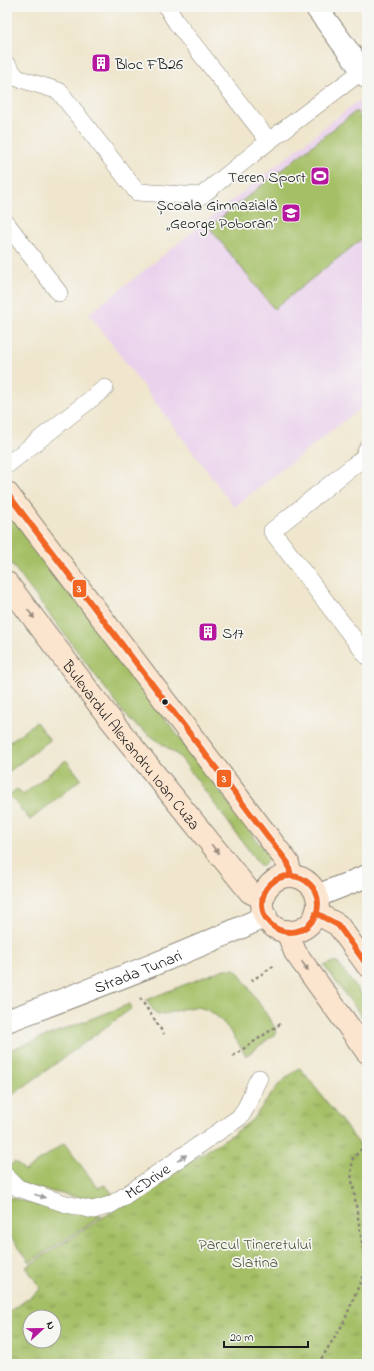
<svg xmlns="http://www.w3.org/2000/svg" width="374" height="1371" font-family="'Indie Flower',sans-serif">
<defs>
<pattern id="park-tufts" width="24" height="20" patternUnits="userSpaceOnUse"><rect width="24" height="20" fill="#a4bf65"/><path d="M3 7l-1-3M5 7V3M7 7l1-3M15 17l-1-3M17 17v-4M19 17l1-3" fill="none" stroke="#859a52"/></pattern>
</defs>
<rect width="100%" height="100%" fill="#f6f6f2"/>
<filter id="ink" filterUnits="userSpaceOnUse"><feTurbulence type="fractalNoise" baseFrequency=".025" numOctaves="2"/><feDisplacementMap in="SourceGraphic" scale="8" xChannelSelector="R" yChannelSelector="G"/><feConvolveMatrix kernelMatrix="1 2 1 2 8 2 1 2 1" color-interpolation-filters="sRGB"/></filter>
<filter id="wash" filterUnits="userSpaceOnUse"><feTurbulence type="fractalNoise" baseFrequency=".012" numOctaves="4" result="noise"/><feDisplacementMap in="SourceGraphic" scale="16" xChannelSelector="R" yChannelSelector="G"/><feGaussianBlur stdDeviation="0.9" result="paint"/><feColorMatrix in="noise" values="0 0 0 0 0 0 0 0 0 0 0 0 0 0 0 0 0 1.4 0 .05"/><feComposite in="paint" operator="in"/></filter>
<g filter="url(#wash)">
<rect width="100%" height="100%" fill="#efe6cd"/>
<!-- built -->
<path fill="#ead1ec" d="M358,101L367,113V403L234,507L89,314Z"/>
<!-- grass -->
<path fill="#a4bf65" stroke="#606e40" d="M356,111L367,125V235L274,309L209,227Z
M9,511L270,858L261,867L180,757L129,720L7,558V512Z
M36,722L50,740L7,773V744Z
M66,760L81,779L30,820L9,795L17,789L23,795Z
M336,961L367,1002V1023L324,966Z
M224,969H234L239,973L276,1029L275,1034L246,1056C235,1038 218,1006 193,1007C181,1008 170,1014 157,1015L146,1000Z
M130,1004L132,1008L7,1099V1051Z
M64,1143L98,1188L105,1185L113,1194L97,1201L29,1187L15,1179L7,1168L15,1162L25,1171Z
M7,1197L39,1205L102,1216L30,1262L7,1232Z"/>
<!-- park -->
<path fill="url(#park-tufts)" stroke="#606e40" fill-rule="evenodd" d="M299,1068L301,1069L367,1154V1364H7V1314L41,1289L26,1267L239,1130L252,1120L280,1083ZM30,1317H54V1341H30Z"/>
</g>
<g filter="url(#ink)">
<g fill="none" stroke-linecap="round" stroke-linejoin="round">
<defs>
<g id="lane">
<path d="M167,7L176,22L269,141"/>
<path d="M7,65L17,78L59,91L137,192L201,196L269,141L362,71"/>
<path d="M7,224L59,293"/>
<path d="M367,449L363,458L272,531L367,656"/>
<path d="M7,465L105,388"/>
<path id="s1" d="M7,1177L18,1188L66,1204L93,1210L110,1205L120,1199L240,1117C250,1105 251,1091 259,1078"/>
</g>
<g id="street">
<path d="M316,7L367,77"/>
<path d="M317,896L367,876"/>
<path id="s2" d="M7,1021C94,988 181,956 266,916"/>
</g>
<g id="secondary">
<path d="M7,493L288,863L291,876"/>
<path id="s3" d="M7,583L107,715L250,892L263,898"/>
<circle cx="290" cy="904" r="28"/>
<path d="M316,913L338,925L367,965"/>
<path d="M287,931L295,952L367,1052"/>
</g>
</defs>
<!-- lane casing -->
<use href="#lane" stroke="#868174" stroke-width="18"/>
<!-- street casing -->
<use href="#street" stroke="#868174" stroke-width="24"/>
<!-- secondary casing -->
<use href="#secondary" stroke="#868174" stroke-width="24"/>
<!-- path -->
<path stroke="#868174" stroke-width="2.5" stroke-dasharray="3 3" stroke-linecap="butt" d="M251,981L275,965
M140,998L164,1034
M233,1056L280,1024
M366,1267L351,1174L353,1158L367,1143
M318,1364L343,1324L367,1266"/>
<!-- lane -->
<use href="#lane" stroke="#fff" stroke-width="17"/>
<!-- street -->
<use href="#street" stroke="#fff" stroke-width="22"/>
<!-- secondary -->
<use href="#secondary" stroke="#fce5cf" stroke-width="22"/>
<defs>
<path id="bus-1" d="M7,493L288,863L291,876
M262 904a28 28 0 1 1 56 0a28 28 0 1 1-56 0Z
M316,913L338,925L367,965"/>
</defs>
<!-- bus-1 casing -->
<use href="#bus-1" stroke="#f6f6f2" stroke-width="9"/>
<!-- bus-1 -->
<use href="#bus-1" stroke="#f26522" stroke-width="6"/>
</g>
<!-- one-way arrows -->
<defs><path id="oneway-solid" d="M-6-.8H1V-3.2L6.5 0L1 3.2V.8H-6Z"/></defs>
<g fill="#978b7e">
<use href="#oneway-solid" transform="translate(31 614) rotate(53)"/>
<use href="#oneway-solid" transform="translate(215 849) rotate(51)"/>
<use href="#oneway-solid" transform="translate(305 966) rotate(55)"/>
</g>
<g fill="#999">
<use href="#oneway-solid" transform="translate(182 1158) rotate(-35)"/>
<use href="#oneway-solid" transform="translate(40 1196) rotate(18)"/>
</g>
</g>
<!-- icons -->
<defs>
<symbol id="building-square" viewBox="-11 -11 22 22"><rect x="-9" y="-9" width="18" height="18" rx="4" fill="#b5179e" stroke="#f6f6f2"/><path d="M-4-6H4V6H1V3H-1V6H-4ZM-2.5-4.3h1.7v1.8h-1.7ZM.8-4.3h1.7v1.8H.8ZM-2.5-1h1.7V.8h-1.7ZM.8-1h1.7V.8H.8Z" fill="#fff"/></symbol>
<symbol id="stadium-square" viewBox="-11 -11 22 22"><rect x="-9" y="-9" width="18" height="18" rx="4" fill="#b5179e" stroke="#f6f6f2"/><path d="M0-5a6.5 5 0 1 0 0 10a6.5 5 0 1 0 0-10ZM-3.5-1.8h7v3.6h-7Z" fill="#fff"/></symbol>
<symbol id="school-square" viewBox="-11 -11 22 22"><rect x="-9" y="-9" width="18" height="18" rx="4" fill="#b5179e" stroke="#f6f6f2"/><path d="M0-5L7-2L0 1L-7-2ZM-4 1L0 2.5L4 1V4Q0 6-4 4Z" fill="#fff"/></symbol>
</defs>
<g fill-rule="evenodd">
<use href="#building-square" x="90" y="52" width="22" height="22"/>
<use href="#stadium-square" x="309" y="165" width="22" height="22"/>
<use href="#school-square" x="280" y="202" width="22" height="22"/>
<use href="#building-square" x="197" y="621" width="22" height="22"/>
</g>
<!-- markers -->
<circle fill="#1c1c1c" stroke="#f6f6f2" stroke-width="1.5" cx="165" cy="702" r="3.5"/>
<g text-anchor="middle" stroke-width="3.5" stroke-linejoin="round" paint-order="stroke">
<!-- poi labels -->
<g font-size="16" fill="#1c1c1c" stroke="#f6f6f2" text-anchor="start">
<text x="115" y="69">Bloc FB26</text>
<text x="306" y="182" text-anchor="end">Teren Sport</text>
<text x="277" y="210" text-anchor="end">Școala Gimnazială<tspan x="277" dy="18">„George Poboran”</tspan></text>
<text x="222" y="638">S17</text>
</g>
<!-- street labels -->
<g font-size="16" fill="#1c1c1c" stroke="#f6f6f2">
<text dy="6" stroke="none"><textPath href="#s3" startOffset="204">Bulevardul Alexandru Ioan Cuza</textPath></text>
<text dy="6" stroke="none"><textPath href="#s2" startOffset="140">Strada Tunari</textPath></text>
<text dy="6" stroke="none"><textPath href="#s1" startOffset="156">McDrive</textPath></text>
</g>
<!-- park labels -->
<g font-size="16" fill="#4c5536" stroke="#f6f6f2">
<text x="255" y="1249">Parcul Tineretului<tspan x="255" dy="18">Slatina</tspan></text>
</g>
</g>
<g stroke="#f6f6f2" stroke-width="1.5">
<rect x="72" y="579" width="15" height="19" rx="4" fill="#f26522"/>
<rect x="216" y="769" width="16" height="19" rx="4" fill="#f26522"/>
</g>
<g font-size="11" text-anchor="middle" font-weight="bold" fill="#fff">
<text x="79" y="592">3</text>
<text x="224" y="782">3</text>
</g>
<!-- margin -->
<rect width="374" height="1371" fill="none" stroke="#f6f6f2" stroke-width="24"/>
<!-- north arrow -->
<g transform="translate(42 1329) rotate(68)"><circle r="19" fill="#f6f6f2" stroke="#9f9f9c"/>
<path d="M0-3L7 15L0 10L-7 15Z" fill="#b5179e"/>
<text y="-6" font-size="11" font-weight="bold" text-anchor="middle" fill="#1c1c1c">N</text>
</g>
<!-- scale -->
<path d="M224 1341v6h84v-6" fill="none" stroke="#1c1c1c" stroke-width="2"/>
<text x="230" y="1341" font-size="12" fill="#1c1c1c" stroke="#f6f6f2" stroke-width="3" paint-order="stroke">20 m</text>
</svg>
